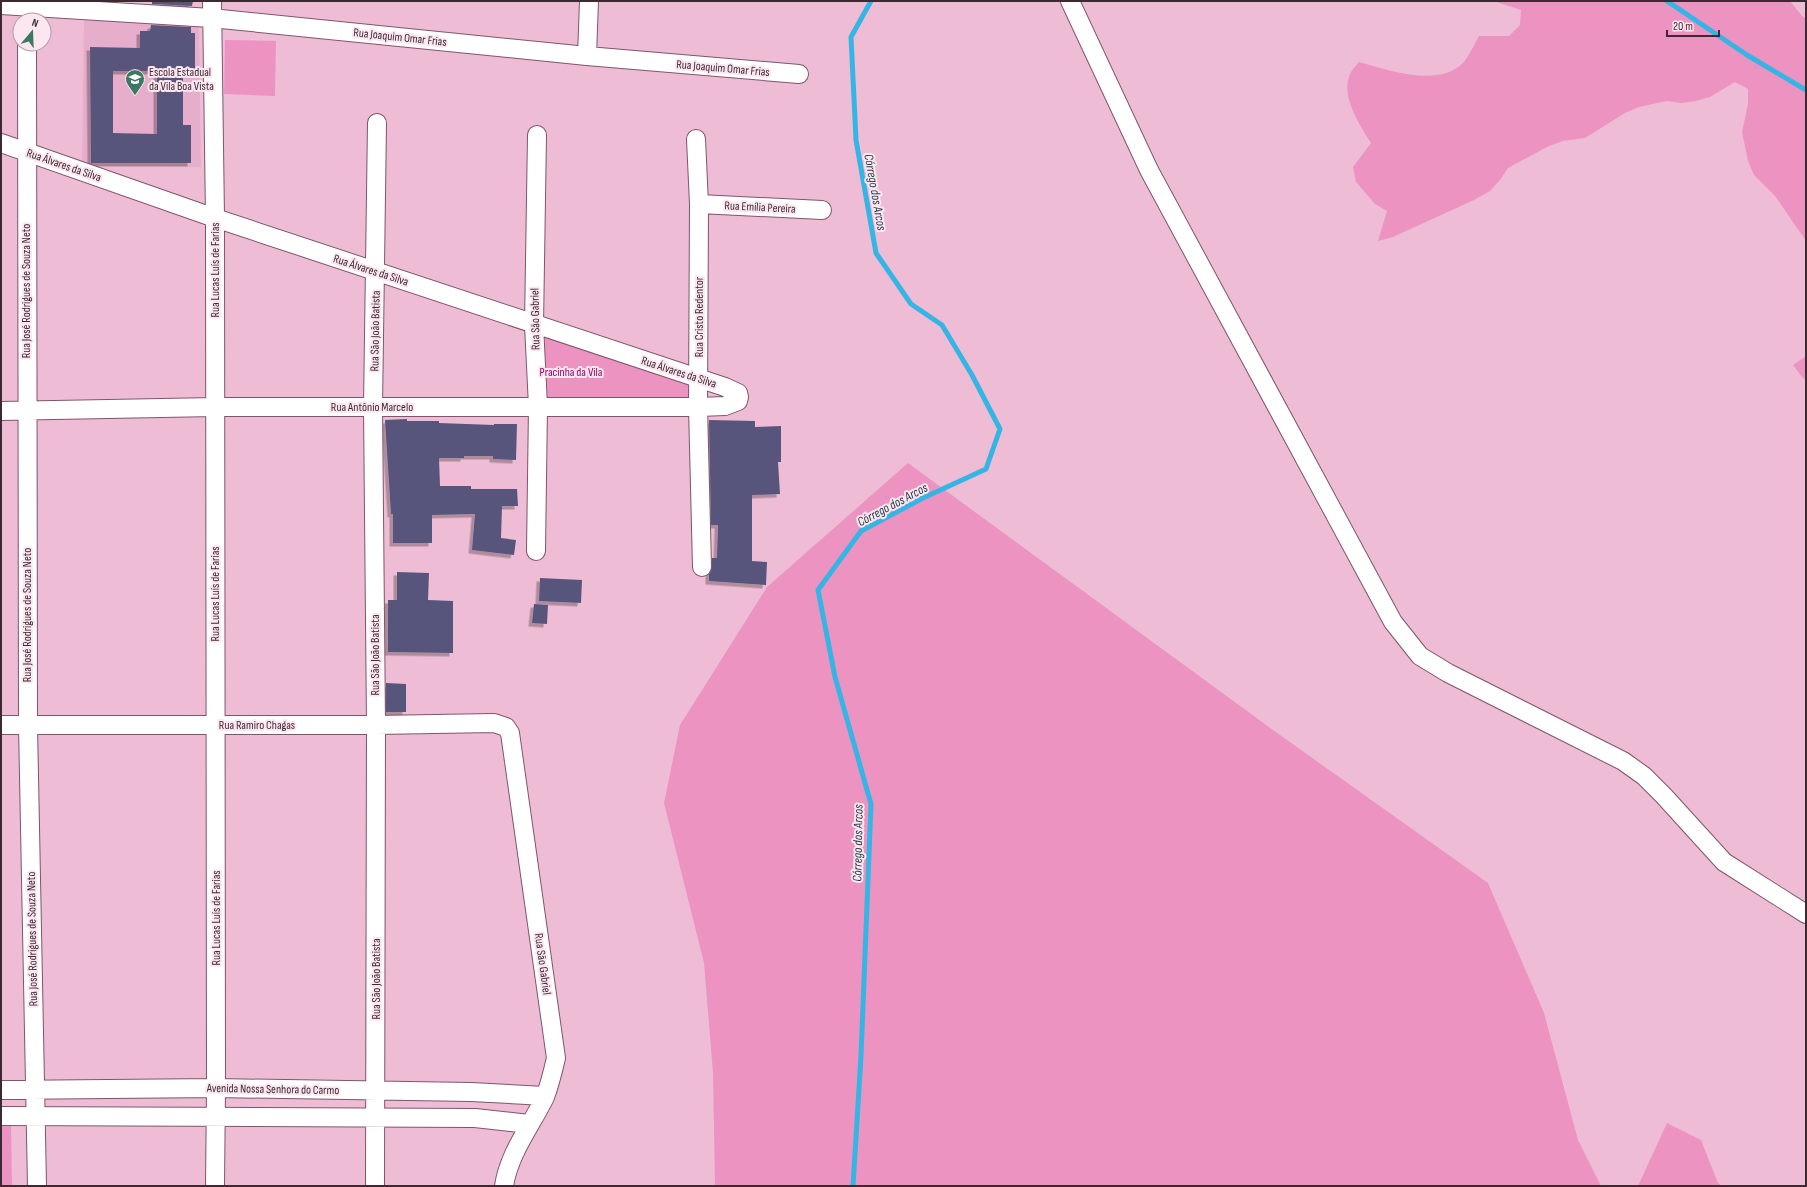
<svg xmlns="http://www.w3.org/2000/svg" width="1807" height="1187" font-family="'Sofia Sans Condensed',sans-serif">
<defs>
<filter id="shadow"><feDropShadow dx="-3.5" dy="3.5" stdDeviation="0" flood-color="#0004"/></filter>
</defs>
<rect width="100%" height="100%" fill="#eebdd5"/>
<!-- built -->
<path fill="#e6aeca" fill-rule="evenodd" d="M84,19L199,26L201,167L82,166ZM175,32L195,33V70H183V125H191V163L91,162V133L157,134V71H113L91,121L90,48H140Z"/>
<!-- green -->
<path fill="#ed93c2" d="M1493,1H1790L1803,17L1806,18V241L1775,196L1754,175L1748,161L1742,132L1748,104V89L1735,82L1710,97L1696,101L1681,103L1667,101L1639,107L1625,113L1585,138L1563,141L1549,146L1508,168L1500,180L1490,191L1474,200L1393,237L1378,241L1387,211L1375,204L1356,182L1353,167L1371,143C1360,125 1340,96 1350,74C1352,70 1356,65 1359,62C1388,70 1438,88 1463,63C1469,56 1474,45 1479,36H1509L1520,25L1521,10Z
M225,40L276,41L275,96L224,94Z
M545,335L693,383L691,401L543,400Z
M1806,356V380L1802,377L1793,365Z
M908,463L1273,730L1488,883L1544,1013L1578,1140L1601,1186H715L713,1073L704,963L664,803L680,725L767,587Z
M1,1123H11L12,1186H1Z
M1667,1123L1701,1140L1718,1183L1722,1186H1638Z"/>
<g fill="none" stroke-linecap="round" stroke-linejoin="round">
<!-- stream -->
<path stroke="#35b5e4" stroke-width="5" d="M1667,1L1747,55L1806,90
M853,1186L861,1056L871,804L835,677L818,590L861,531L923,498L986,469L1000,429L972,375L942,325L911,304L876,253L856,140L851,37L871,1"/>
</g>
<!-- building -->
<path fill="#59557d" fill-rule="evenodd" filter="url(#shadow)" d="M152,1H193L192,6L152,4Z
M151,25L191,27V33H195V70H183V125H191V163H91L90,47L140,48V31H150ZM113,71H157V134L113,133Z
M407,419V421H439V423L494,425V424H517L516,460L493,459V456H464V458H439L440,486H471V489H517L518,506H502L501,538L516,540L514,555L472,550L475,514L432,515V543H393V514H391L385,420Z
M709,420L755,421V427L781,426V462H778L780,494L752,495V561L767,562L766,585L709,581V574L712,567V558H717L718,525H711Z
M397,572L429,573L428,600L453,601V653L388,652V600H397Z
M540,578L582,580L581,603L539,601Z
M534,604L548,605L547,624L532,623Z
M386,683L406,684V712H386Z"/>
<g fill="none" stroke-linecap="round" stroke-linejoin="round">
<defs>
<path id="minor" d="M212,1L215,218L216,1088L215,1186
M1070,1L1149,170L1393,622L1420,656L1448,673L1623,761L1644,776L1664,796L1724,862L1806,914
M1,5L211,18L587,56L799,74
M27,44L28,725L37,1186
M587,56L589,1
M696,139L699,204L698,407L702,567
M1,143L215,218L725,387L738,393L739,397L738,401L725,406L698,407H215L1,411
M699,204L822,210
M536,551L538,406L534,325L537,135
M1,725H376L494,723L506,727L510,733L556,1058C553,1071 550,1084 545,1097C531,1126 509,1153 504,1186
M1,1090L216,1088L471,1092L545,1096
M1,1116L475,1118L529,1124
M375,1186L376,725L373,407L377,123"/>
</defs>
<!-- minor casing -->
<use href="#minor" stroke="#7f556a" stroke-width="20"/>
<!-- minor -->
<use href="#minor" stroke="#fff" stroke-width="18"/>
</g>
<!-- icons -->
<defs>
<symbol id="school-pin" viewBox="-11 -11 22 30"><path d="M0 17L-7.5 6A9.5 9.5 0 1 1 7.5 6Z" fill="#3c7862" stroke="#fce7f1"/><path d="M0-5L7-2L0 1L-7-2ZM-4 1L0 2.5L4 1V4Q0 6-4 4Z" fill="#fff"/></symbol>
</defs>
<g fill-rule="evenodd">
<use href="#school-pin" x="124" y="68" width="22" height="30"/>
</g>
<g text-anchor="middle" stroke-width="4" stroke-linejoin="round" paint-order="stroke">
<!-- street labels -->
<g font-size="12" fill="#3c2932" stroke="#fce7f1">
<text transform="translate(400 37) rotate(6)" y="4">Rua Joaquim Omar Frias</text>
<text transform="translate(723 68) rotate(5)" y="4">Rua Joaquim Omar Frias</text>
<text transform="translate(64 165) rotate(19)" y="4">Rua Álvares da Silva</text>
<text transform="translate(760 207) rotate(3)" y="4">Rua Emília Pereira</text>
<text transform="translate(215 270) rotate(-90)" y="4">Rua Lucas Luís de Farias</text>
<text transform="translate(371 270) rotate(18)" y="4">Rua Álvares da Silva</text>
<text transform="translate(26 291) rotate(-90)" y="4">Rua José Rodrigues de Souza Neto</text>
<text transform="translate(699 317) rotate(-90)" y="4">Rua Cristo Redentor</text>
<text transform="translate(535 319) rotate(-91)" y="4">Rua São Gabriel</text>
<text transform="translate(375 331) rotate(-89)" y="4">Rua São João Batista</text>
<text transform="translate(679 372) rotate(18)" y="4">Rua Álvares da Silva</text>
<text x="372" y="411">Rua Antônio Marcelo</text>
<text transform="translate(215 594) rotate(-90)" y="4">Rua Lucas Luís de Farias</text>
<text transform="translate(27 615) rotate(-90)" y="4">Rua José Rodrigues de Souza Neto</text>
<text transform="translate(375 655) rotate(-90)" y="4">Rua São João Batista</text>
<text x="257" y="729">Rua Ramiro Chagas</text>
<text transform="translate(216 918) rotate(-90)" y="4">Rua Lucas Luís de Farias</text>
<text transform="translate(32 939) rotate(-91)" y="4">Rua José Rodrigues de Souza Neto</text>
<text transform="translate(543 964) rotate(82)" y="4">Rua São Gabriel</text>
<text transform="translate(376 979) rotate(-90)" y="4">Rua São João Batista</text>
<text transform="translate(273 1089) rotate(1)" y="4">Avenida Nossa Senhora do Carmo</text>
</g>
<!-- poi labels -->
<g font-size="12" fill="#3c2932" stroke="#fce7f1" text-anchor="start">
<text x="149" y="76">Escola Estadual<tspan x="149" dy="14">da Vila Boa Vista</tspan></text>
</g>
<!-- park labels -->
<g font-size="12" fill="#960066" stroke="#fce7f1">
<text x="571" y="376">Pracinha da Vila</text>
</g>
<!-- water labels -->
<g font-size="13" font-style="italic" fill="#1e3843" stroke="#fce7f1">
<text transform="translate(876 192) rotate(80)" y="5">Córrego dos Arcos</text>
<text transform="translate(892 504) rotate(-28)" y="5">Córrego dos Arcos</text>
<text transform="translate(857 843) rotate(-89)" y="5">Córrego dos Arcos</text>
</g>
</g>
<!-- border -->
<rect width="1807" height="1187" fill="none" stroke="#3c2932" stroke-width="4"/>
<!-- north arrow -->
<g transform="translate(32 32) rotate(19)"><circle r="19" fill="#fce7f1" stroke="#af9ba5"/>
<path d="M0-3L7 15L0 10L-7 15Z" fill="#3c7862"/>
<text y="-6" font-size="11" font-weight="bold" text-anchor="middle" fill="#3c2932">N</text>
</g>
<!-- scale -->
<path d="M1667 30v6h52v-6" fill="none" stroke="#3c2932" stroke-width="2"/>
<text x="1673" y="30" font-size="12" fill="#3c2932" stroke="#fce7f1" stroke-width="3" paint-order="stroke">20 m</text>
</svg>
